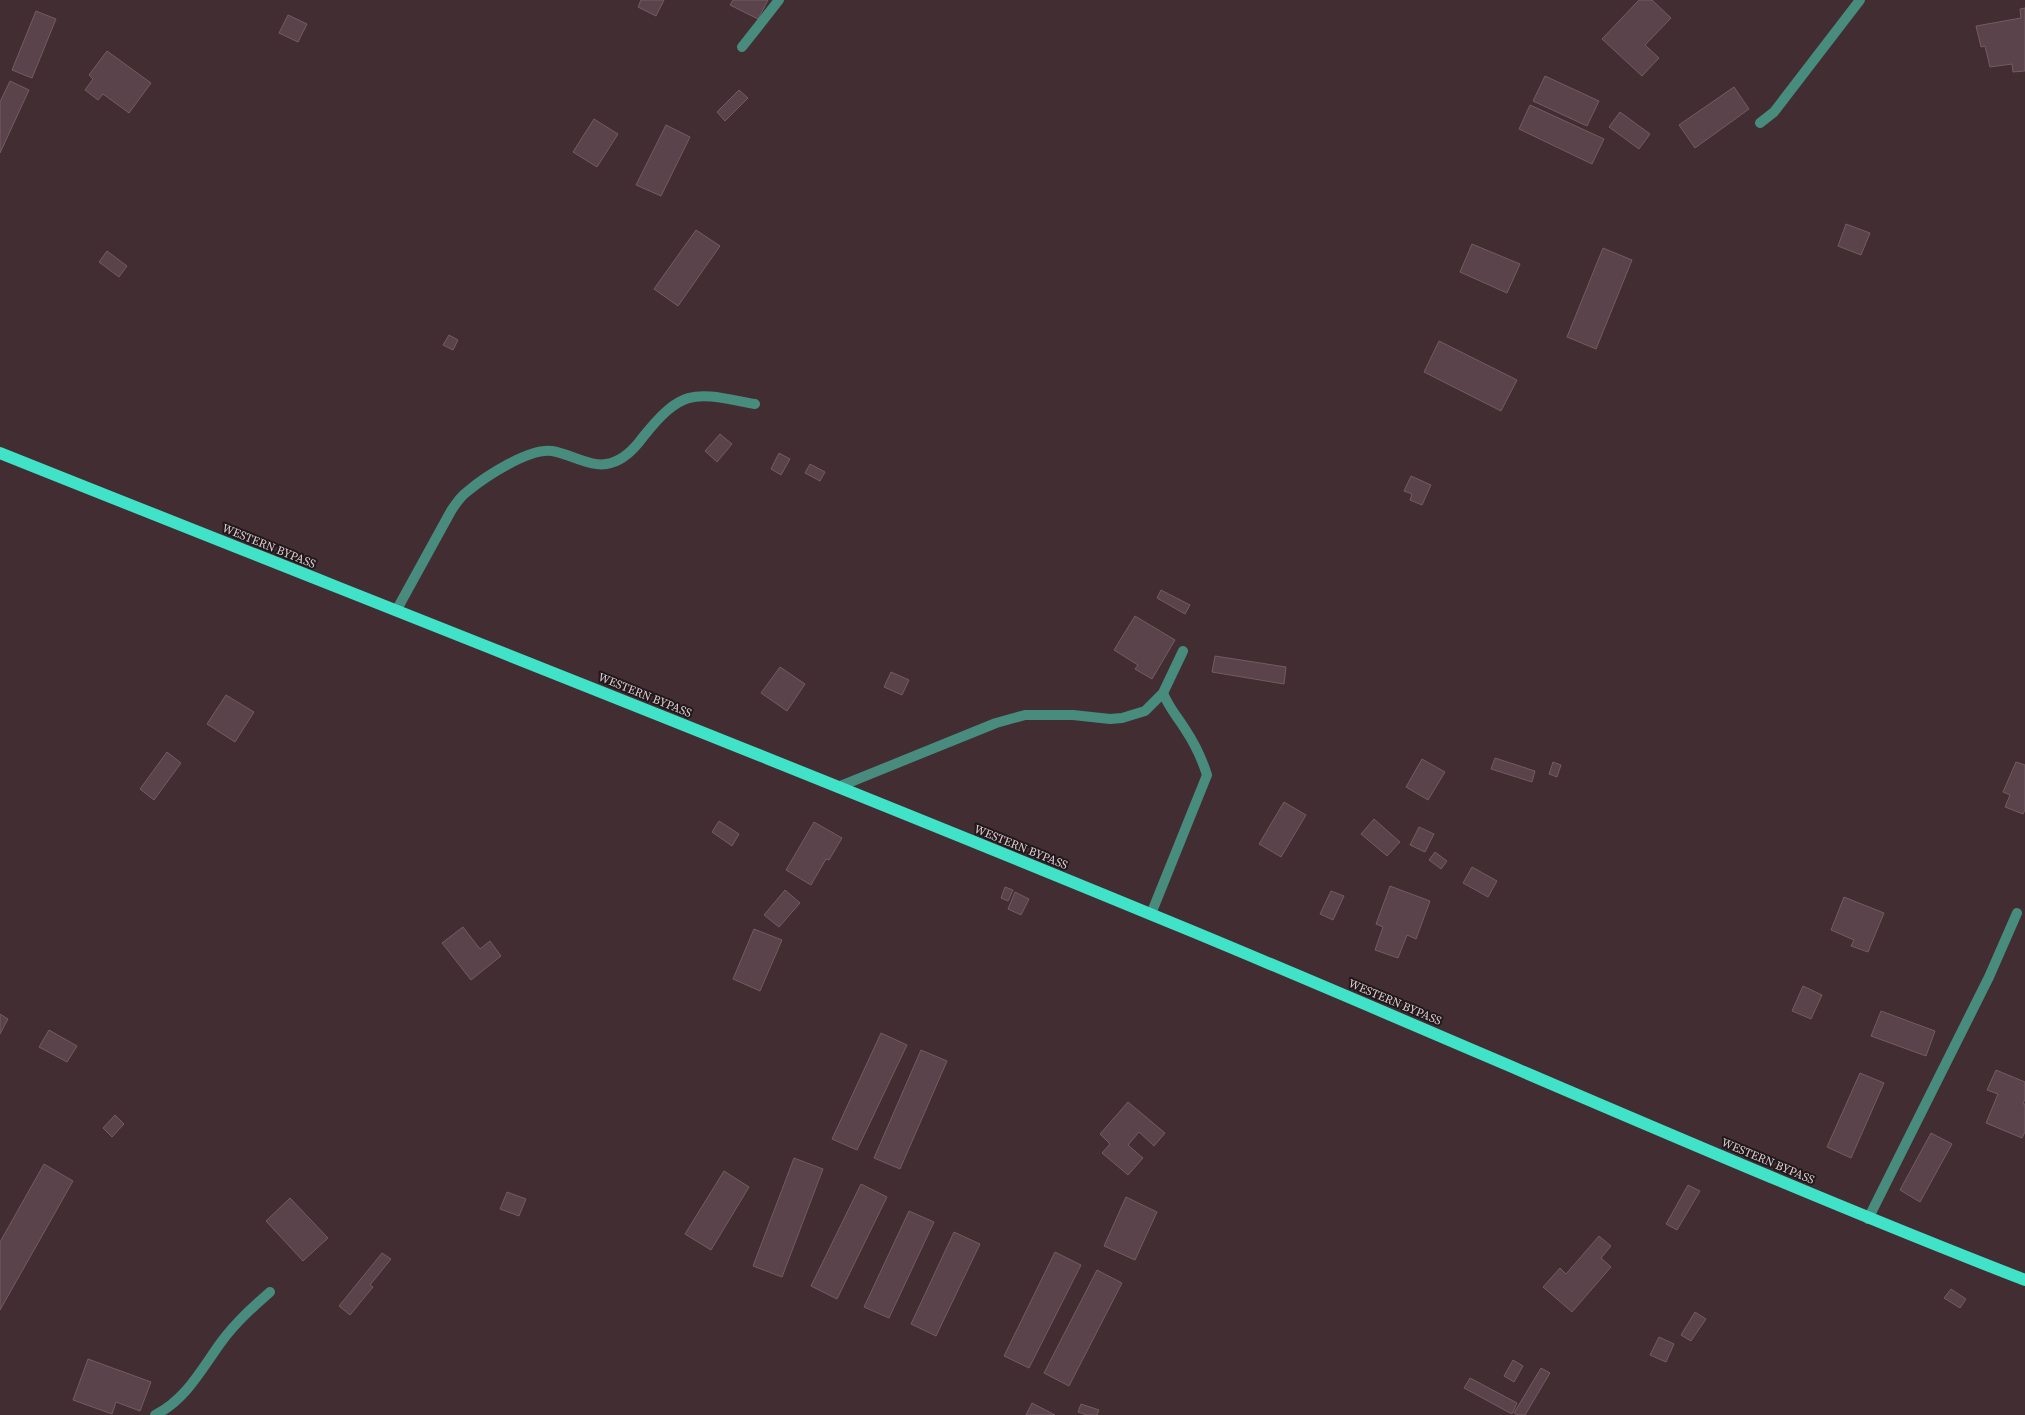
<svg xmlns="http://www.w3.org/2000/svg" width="2025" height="1415" font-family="'Source Serif 4',serif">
<rect width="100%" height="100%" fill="#422d33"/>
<!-- building -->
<path fill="#5a434a" stroke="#735c62" d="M641,0H664L656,16L638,7Z
M733,0H768L758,19L730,5Z
M1639,0H1652L1671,18L1645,45L1659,58L1642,76L1602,39Z
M2025,8V71L2013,72L2012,64L1990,67L1985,46L1981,47L1976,26L2021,18L2020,9Z
M36,11L56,19L32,78L12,70Z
M288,15L307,24L298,42L279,33Z
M107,51L151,83L129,113L103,94L98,100L85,90L93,79L89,75Z
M1545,76L1599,101L1587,126L1533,101Z
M10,81L29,90L0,153V102Z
M1734,87L1749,109L1695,148L1679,125Z
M739,90L748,98L725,121L717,112Z
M1530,105L1604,139L1592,164L1519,129Z
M1620,112L1650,134L1639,149L1609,127Z
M594,119L618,134L597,167L573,152Z
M666,125L690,137L661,196L636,185Z
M1846,224L1870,233L1861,255L1838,246Z
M696,230L720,246L678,306L654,289Z
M1472,244L1520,264L1507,293L1460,272Z
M1603,248L1632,260L1596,349L1567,337Z
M107,251L127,266L119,277L99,262Z
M449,335L458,340L453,350L443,345Z
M1439,341L1517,380L1501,411L1424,372Z
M720,434L732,444L717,462L705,451Z
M779,453L790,459L781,475L771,469Z
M810,464L825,472L820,481L805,473Z
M1411,476L1431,485L1422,505L1410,500L1412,494L1404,491Z
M1161,590L1190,605L1185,614L1157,598Z
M1135,616L1175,640L1152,679L1135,669L1138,665L1114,650Z
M1215,656L1286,667L1284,684L1212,672Z
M780,667L805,684L787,711L761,693Z
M891,672L909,680L902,695L884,687Z
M226,695L254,712L235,742L207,724Z
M167,752L181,763L154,800L140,789Z
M1495,758L1535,771L1532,782L1491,769Z
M1422,759L1445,772L1428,800L1406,787Z
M1553,762L1561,765L1557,777L1549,774Z
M2016,762L2025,765V810L2023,814L2005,807L2010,795L2003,792Z
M1284,802L1306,815L1281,857L1259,844Z
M1374,819L1400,842L1387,856L1361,834Z
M719,821L739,834L732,846L712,832Z
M814,822L842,838L829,860L826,859L811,885L786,870Z
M1419,827L1434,834L1425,852L1410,845Z
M1435,852L1447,861L1441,869L1429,860Z
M1472,867L1497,881L1488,897L1463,883Z
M1390,886L1430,901L1416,939L1407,935L1398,958L1375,950L1383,927L1376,924Z
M1005,887L1013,890L1008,901L1001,898Z
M785,890L800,903L779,927L764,915Z
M1331,891L1344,896L1333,920L1320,914Z
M1015,892L1029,899L1021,915L1008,909Z
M1844,897L1884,913L1868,952L1851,946L1854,940L1831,930Z
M463,927L480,949L490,941L501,956L471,980L442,943Z
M754,929L782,940L760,991L733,979Z
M1803,986L1822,995L1811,1019L1792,1011Z
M1881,1011L1935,1031L1926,1056L1871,1036Z
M0,1014L8,1019L0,1034Z
M49,1030L77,1046L67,1062L39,1047Z
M881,1033L907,1045L857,1150L832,1139Z
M921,1050L947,1061L900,1169L874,1158Z
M1996,1070L2025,1082V1099L2023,1104H2025V1132L2022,1138L1986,1123L1998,1094L1987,1090Z
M1860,1073L1884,1083L1851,1158L1827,1147Z
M1128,1102L1165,1133L1154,1146L1139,1132L1128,1145L1143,1158L1128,1175L1102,1153L1110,1144L1100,1134Z
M115,1115L124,1124L112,1137L103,1128Z
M1931,1133L1952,1144L1920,1202L1900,1190Z
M794,1158L823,1169L782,1277L753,1266Z
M44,1164L73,1181L0,1310V1242Z
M724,1171L749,1187L711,1250L685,1234Z
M861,1184L887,1197L837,1299L811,1286Z
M1688,1185L1700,1191L1677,1230L1666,1224Z
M507,1192L526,1199L519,1216L500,1209Z
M1126,1197L1157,1212L1135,1260L1104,1246Z
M290,1198L328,1238L303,1261L266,1221Z
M909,1211L934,1222L889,1318L864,1307Z
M954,1232L980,1244L936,1336L911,1324Z
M1599,1236L1611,1246L1601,1258L1611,1267L1572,1312L1543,1287L1560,1268L1566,1274Z
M1055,1252L1081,1265L1029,1368L1004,1356Z
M382,1253L391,1259L370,1285L373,1287L350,1315L339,1306Z
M1097,1270L1122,1283L1069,1386L1044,1373Z
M1951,1289L1966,1299L1960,1308L1944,1298Z
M1695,1312L1706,1319L1691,1341L1681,1335Z
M1659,1337L1674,1344L1666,1362L1650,1355Z
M88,1359L151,1382L140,1411L116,1402L112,1414L73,1400Z
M1513,1360L1523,1366L1514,1382L1504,1376Z
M1541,1368L1550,1373L1525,1415H1518L1514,1413Z
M1470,1378L1517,1403L1512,1414L1464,1388Z
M1032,1403L1055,1415H1026Z
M1081,1404L1099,1410L1097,1415H1087L1078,1412Z"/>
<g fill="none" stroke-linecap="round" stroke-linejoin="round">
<!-- service -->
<path stroke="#488c7e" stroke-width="10" d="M742,47L779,0
M1760,123L1774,112L1860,0
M396,611L451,511C456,503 461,496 468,491C486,476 529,448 552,451C571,454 592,469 611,463C625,459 635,448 643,437C684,386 695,393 755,404
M838,787L996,723L1025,715H1073L1110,719L1122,718L1145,711L1163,693
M1151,914L1207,775C1202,759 1195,744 1185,729C1177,716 1169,708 1163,693L1183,651
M1868,1219L1989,977L2017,913
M155,1415C187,1399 202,1368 222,1341C236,1322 253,1307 270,1292"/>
<!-- primary -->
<path stroke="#40e3c7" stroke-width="12" d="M0,453C398,612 798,768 1194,932C1471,1047 1745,1171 2025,1280"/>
</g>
<g text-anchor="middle" stroke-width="4" stroke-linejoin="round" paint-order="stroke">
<!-- street labels -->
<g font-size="12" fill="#dcced1" stroke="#22181b">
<text transform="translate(269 546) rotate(22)" y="4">WESTERN BYPASS</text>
<text transform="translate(645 695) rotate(22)" y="4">WESTERN BYPASS</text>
<text transform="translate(1021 847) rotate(22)" y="4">WESTERN BYPASS</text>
<text transform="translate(1395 1002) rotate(23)" y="4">WESTERN BYPASS</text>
<text transform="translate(1768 1161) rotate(23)" y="4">WESTERN BYPASS</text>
</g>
</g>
</svg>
